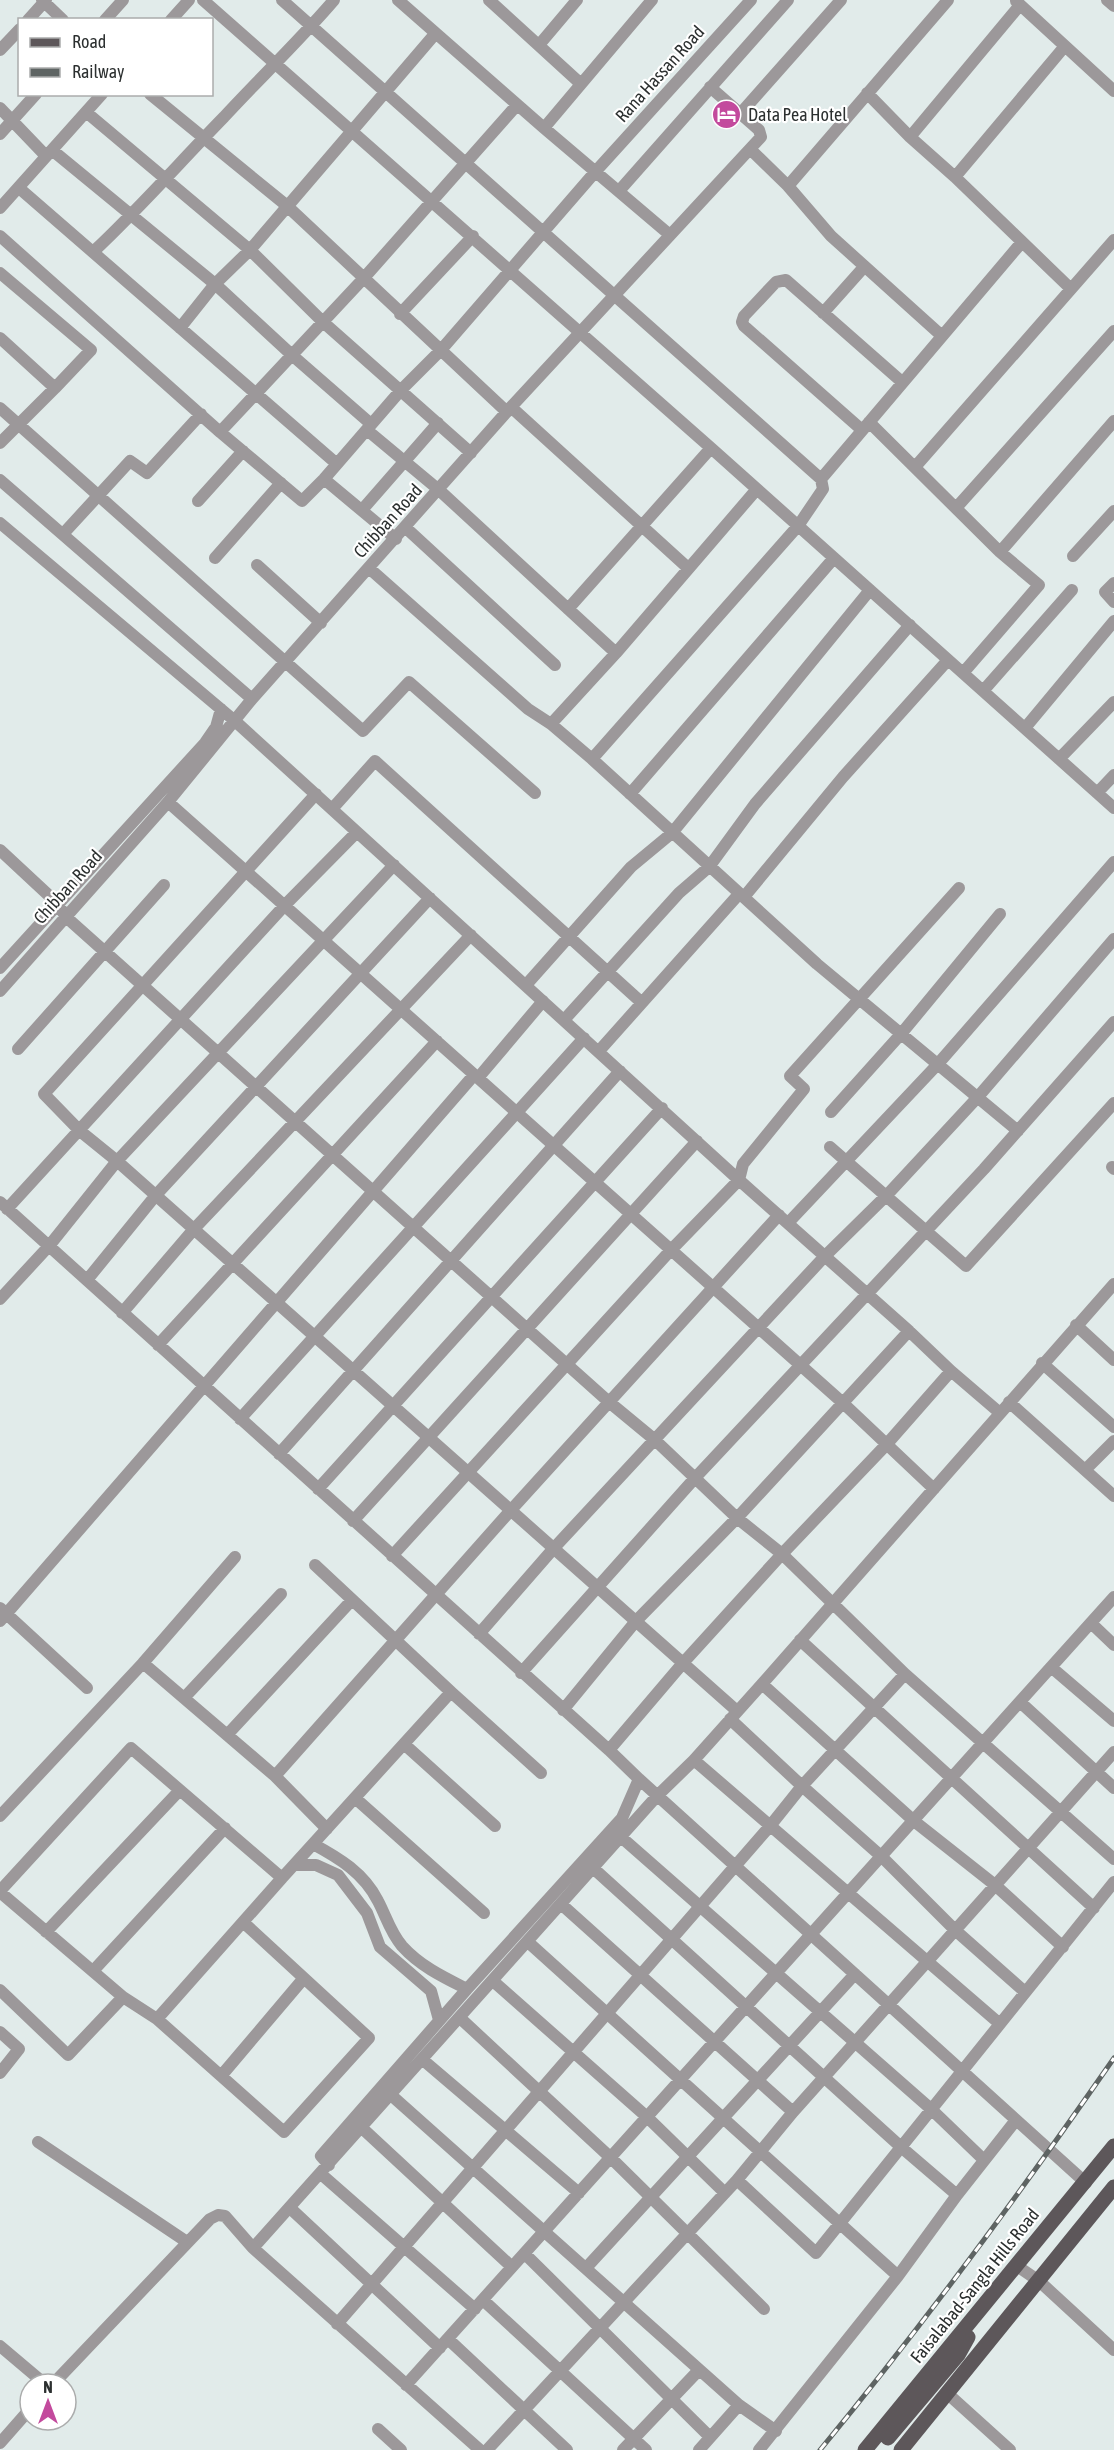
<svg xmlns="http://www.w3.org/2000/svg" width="1114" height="2450" font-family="'Asap Condensed',sans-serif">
<rect width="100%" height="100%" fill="#e1ebea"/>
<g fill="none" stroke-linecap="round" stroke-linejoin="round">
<!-- minor -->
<path stroke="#9c989a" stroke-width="12" d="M42,0L63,20
M203,0L711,448L1114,808
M282,0L821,479L823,489L798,526L592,759
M398,0L544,128L670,235
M489,0L581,84
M1107,0L1114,6
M1016,1L1114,91
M28,20L46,0
M105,20L123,0
M171,20L189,0
M539,45L577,0
M0,50L20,29
M867,93L910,137L955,177L1071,289
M150,94L286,205L507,412
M0,108L46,156
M86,112L250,250L323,322L471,453
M740,114L841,0
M544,128L652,0
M0,134L36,94
M910,137L1020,5
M750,149L788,186L831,236L942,336
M52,150L215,284L293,356L371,424
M955,177L1065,46
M788,186L948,0
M19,188L337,464
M619,191L788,0
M0,208L102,94
M0,236L220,432L302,501L324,479L401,390L441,350L596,171L751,0
M93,252C139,209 180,162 224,117C260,78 299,41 334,0
M0,273L91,350L55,388L0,338
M823,313L864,267
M400,314L473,236
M180,328L215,284L250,250L435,34
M511,407L688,568
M0,408L363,731L409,682L535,793
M869,422L1000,552L1039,585L963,673
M367,430L439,490L616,653
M862,430L744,326L742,322L744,316L776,282L786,280L902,382
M220,432L363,279L517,105
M0,443L55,388
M915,467L1114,240
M324,479L396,539
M821,479L1022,242
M0,480L252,699
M198,501L243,451
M956,508L1114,331
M362,510L438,423
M0,523L235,721L739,1180L909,1331L951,1371L1000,1413
M406,528L555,665
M63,534L130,461L147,473L201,414
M1000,552L1114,421
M1073,556L1114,511
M215,558L281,483
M257,565L321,623
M370,569L528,709L551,724L592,759L817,964L1018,1131
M1114,583L1105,592L1114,602
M568,609L711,448
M983,691L1072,590
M551,724L616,653L757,489
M1025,728L1114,621
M1059,759L1114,702
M1097,793L1114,775
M316,794L44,1094L80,1131L117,1161L737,1711
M630,794L834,558
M168,802L843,1403L934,1489
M332,809L375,761L641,1002
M0,850L57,903L66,917L609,1402L655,1440L737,1518L782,1554L905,1674L1114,1859
M744,897L843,777L948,660
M0,968L205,743L216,727L221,709
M526,985L631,867L672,833L870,590
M0,991L168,802L252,699L511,407L761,137L759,130L710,87
M564,1020L679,893L709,867L755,804L910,625
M18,1049L164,885
M599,1051L739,894
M478,1078L543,1001
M831,1112L901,1034L1000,914
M830,1147L966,1266L1114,1103
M1112,1167L1114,1169
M0,1202L609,1750L639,1779L1086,2183
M7,1209L285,905L357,832
M788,1223L937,1065L1114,862
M87,1280L156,1195L430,898
M0,1299L49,1246L117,1161L394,865
M122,1313L194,1229L471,935
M1076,1325L1114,1360
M158,1345L437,1041
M1042,1363L1114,1427
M1009,1402L1114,1496
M240,1419L584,1038
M279,1454L620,1071
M1086,1469L1114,1441
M318,1489L662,1108
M353,1521L697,1141
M392,1556L670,1251L739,1180L743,1164L804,1089L790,1076L959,888
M315,1565L451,1692
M0,1608L87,1688
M0,1621L474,1075
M1091,1623L1114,1645
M479,1634L554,1548L825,1256L887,1195L977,1098L1114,939
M800,1640L1094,1908
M143,1663L235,1557
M1051,1667L1114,1721
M521,1673L695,1478L984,1169L1114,1022
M762,1684L914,1821L995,1885L1063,1947
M184,1698L281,1594
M1020,1702L1114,1788
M563,1710L636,1621L737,1518L909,1331
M730,1719L802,1786L882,1857L955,1930L1025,1992
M227,1735L352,1600
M404,1744L495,1826
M609,1750L683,1663L782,1554L886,1445L951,1371
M694,1760L1000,2024
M275,1776L327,1829
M355,1798L484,1913
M0,1816L143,1663L275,1776L511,1510L779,1215
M621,1837L931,2109L984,2160
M313,1844C339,1858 364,1873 378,1901C386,1916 390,1932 402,1946C420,1966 443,1977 467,1989L622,1818L639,1779
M294,1865H316L338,1875L367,1913L380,1947L431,1991L439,2020
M593,1868L901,2147L957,2195
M282,1878L451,1692L541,1773
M0,1891L131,1748L282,1878L157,2019L123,1997
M0,1892L123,1997L68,2055L0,1990
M561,1904L793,2112
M46,1932L180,1790
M528,1942L898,2276
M93,1971L225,1828
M493,1981L647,2117L725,2193
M460,2018L611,2158L764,2309
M157,2019L284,2132L369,2038L243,1922
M0,2032L19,2049L0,2073
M423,2060L579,2193
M221,2076L304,1978
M391,2095L739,2405L699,2450
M362,2128L512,2267
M38,2142L187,2242
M329,2165L321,2156L467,1989
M321,2174L475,2309
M737,2180L816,2253L1114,1882
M290,2208L440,2348
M525,2254L710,2437
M1017,2266L1039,2281L1114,2350
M586,2268L855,1974
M483,2300L646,2450
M337,2324L770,1826L802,1786L905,1674
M448,2339L567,2450
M0,2346L45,2384
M53,2384L210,2219L218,2215L225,2216L253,2248
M406,2385L1114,1597
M948,2394L1010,2450
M739,2405L776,2431
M378,2429L401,2450
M0,2443L30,2409
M480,2450L253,2248L657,1796L694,1760L762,1684L1114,1284
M487,2450L737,2180L793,2112L1114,1752
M623,2450L699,2370
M759,2450L898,2276L957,2195L1016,2120"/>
<!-- major -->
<path stroke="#5d575a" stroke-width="15" d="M888,2438L958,2355L968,2337
M865,2450L1114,2146
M901,2450L1114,2187"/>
<defs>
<path id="rail" d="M820,2450C924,2324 1021,2192 1114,2058"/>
</defs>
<!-- rail casing -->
<use href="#rail" stroke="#5e6463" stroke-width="5"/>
<!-- rail -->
<use href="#rail" stroke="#fff" stroke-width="3" stroke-dasharray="9" stroke-linecap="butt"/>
</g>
<!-- icons -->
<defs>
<symbol id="hotel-disc" viewBox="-11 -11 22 22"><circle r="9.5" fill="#c34a9d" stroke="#fff"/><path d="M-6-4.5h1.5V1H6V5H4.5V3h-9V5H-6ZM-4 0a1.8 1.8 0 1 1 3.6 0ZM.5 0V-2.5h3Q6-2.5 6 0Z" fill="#fff"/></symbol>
</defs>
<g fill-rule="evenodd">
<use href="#hotel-disc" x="710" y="98" width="33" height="33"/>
</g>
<g text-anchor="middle" stroke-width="4.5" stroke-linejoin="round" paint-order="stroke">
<!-- street labels -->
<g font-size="18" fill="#2c3030" stroke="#fff">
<text transform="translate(660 74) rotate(-48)" y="6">Rana Hassan Road</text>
<text transform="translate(388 521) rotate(-48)" y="6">Chibban Road</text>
<text transform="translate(68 887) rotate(-48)" y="6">Chibban Road</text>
<text transform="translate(975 2286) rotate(-51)" y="6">Faisalabad-Sangla Hills Road</text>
</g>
<!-- poi labels -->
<g font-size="18" fill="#2c3030" stroke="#fff" text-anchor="start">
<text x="748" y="121">Data Pea Hotel</text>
</g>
</g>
<!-- legend -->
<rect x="18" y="18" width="195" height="78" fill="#ffffff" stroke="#abacac" stroke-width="1.5"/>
<rect x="30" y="38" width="30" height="9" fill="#5d575a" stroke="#abacac" stroke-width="1.5"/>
<text x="72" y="48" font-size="18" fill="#2c3030">Road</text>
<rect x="30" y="68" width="30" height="9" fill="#5e6463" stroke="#abacac" stroke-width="1.5"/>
<text x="72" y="78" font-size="18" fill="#2c3030">Railway</text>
<!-- north arrow -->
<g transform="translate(48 2402)"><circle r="28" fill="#ffffff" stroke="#abacac" stroke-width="1.5"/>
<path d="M0-4.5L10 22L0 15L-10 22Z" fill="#c34a9d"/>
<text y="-9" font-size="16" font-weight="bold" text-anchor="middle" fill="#2c3030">N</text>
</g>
</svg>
